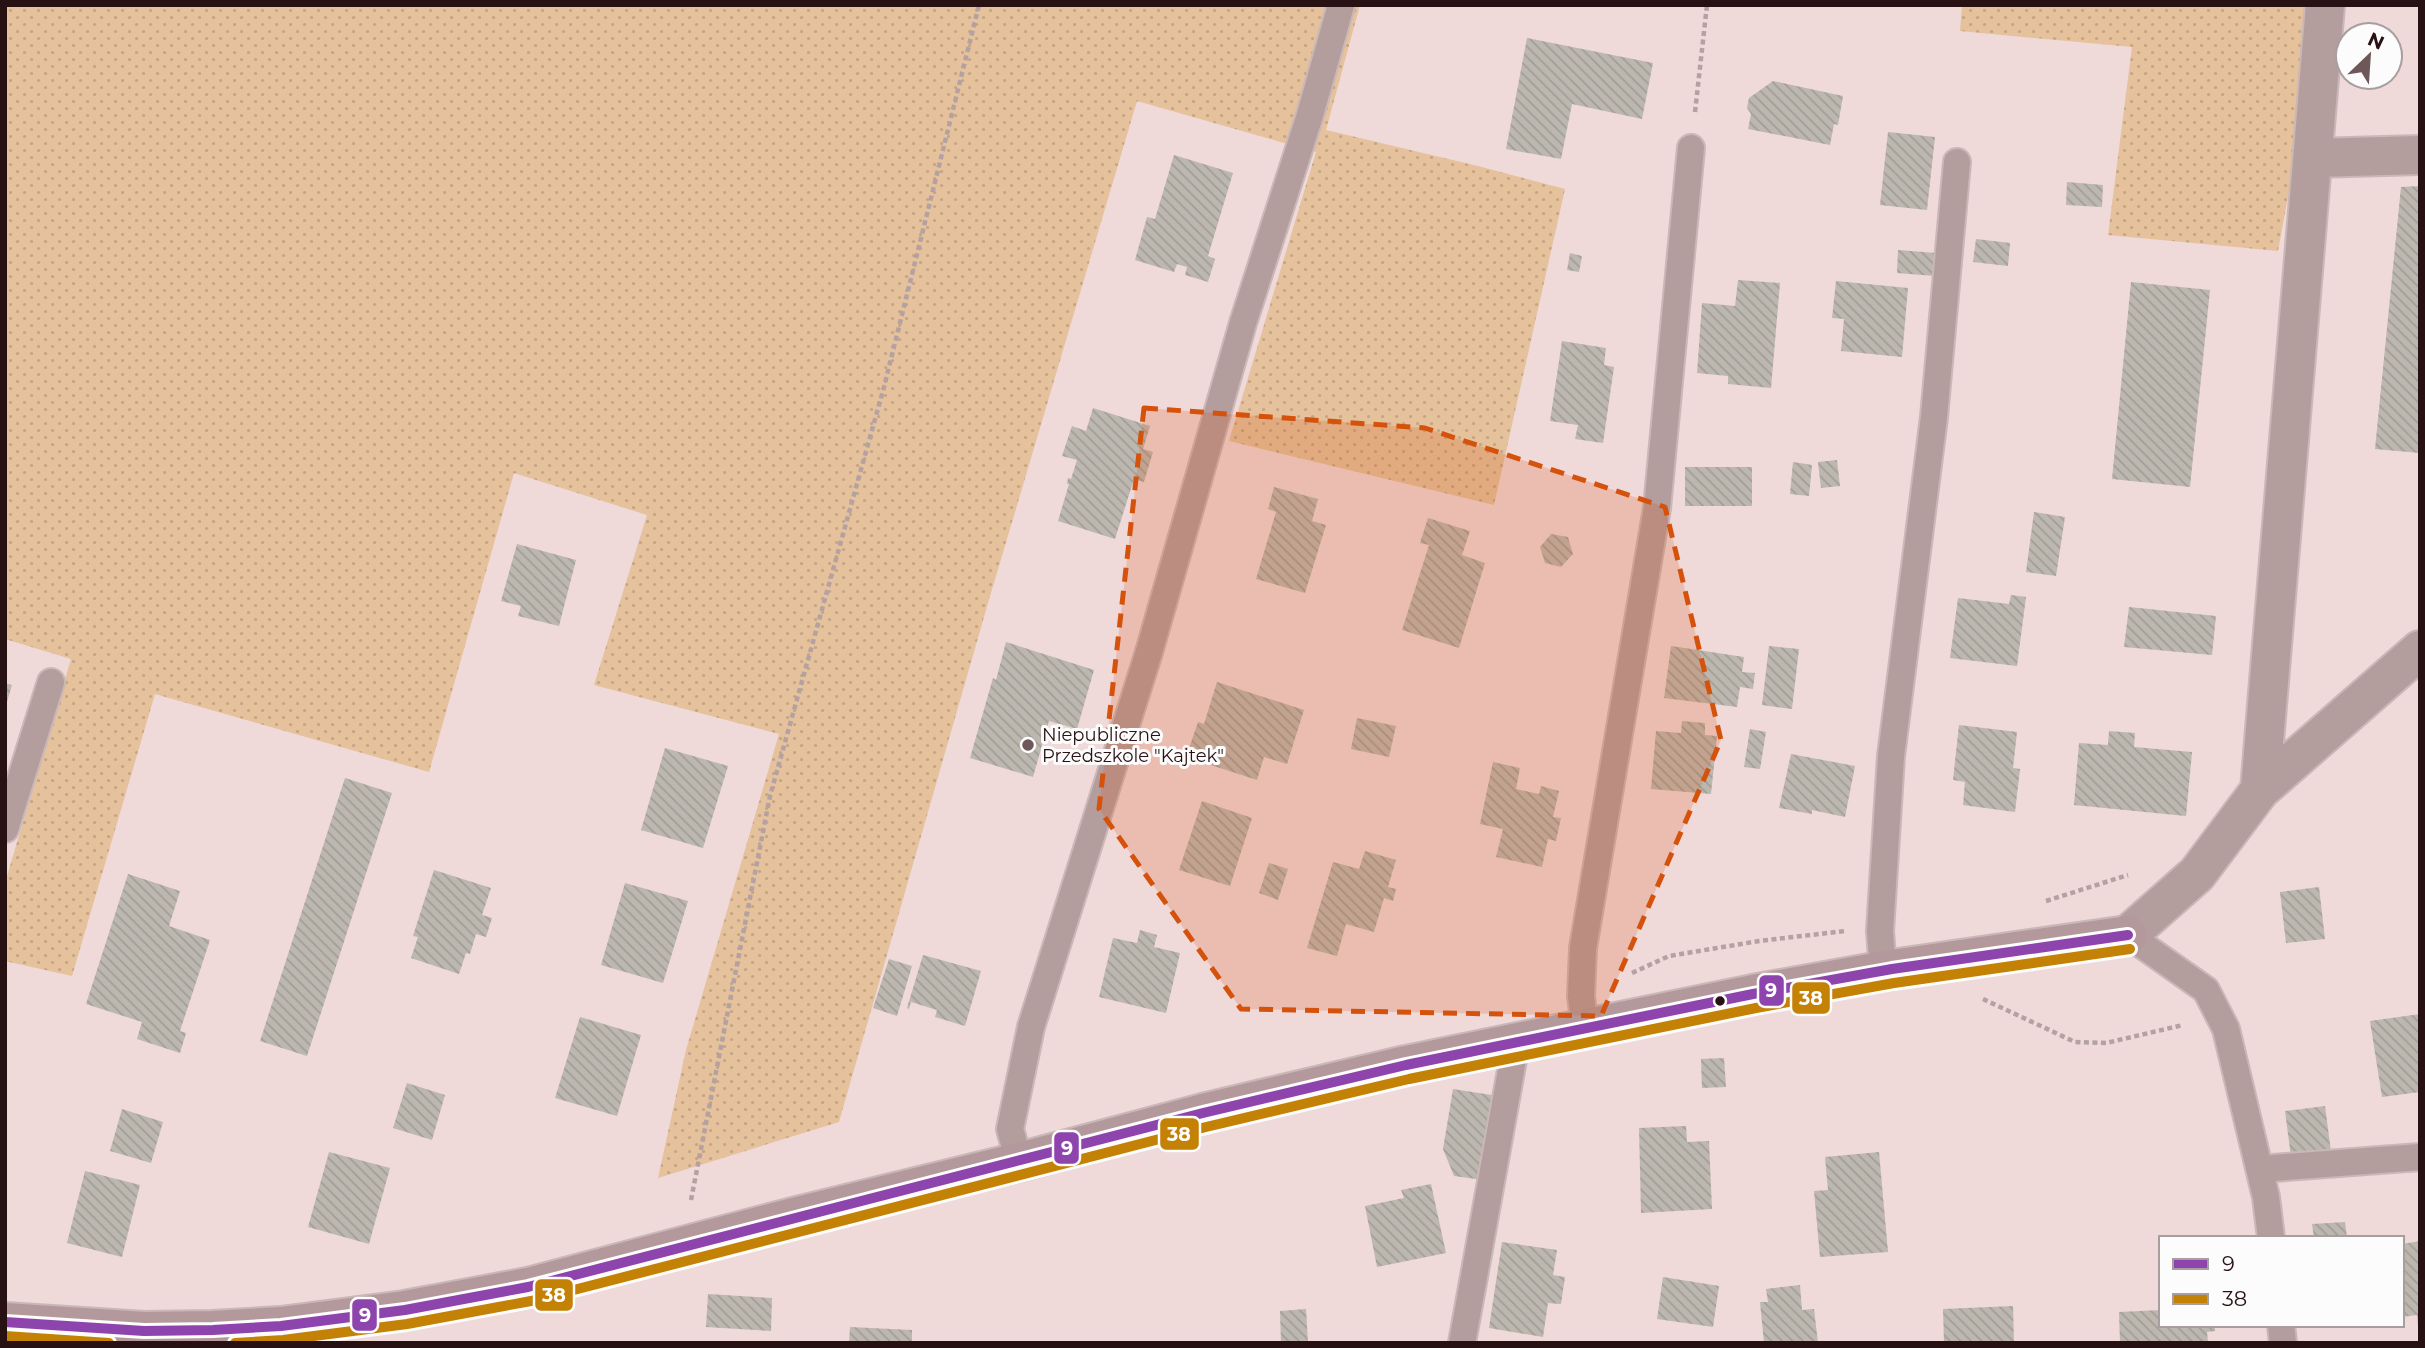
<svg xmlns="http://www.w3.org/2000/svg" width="2425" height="1348" font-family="Montserrat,sans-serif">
<defs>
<pattern id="green-dots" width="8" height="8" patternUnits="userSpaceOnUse" patternTransform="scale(1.75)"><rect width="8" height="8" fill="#e5c19c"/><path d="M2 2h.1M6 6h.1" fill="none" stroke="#c4a586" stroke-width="1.8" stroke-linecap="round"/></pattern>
<pattern id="building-back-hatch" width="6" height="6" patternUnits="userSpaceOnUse" patternTransform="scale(1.75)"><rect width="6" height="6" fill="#bcb8af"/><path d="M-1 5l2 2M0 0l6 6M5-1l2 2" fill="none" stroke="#a29d96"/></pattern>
</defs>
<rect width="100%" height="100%" fill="#efd9d9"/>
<!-- green -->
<path fill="url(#green-dots)" d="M5,5H1360L1326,130L1478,166L1565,189L1494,505L1229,441L1316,152L1137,101L988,603L839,1122L658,1178L686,1050L779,734L594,685L647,515L514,473L429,772L155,694L72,976L5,961V883L71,659L5,639Z
M1962,5H2323L2278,251L2108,235L2132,47L1960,31Z"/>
<!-- building -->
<path fill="url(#building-back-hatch)" d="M1527,38L1653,63L1642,119L1572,104L1561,159L1506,149Z
M1773,81L1843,96L1838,125L1834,124L1830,145L1748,129L1751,114L1747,108L1749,98Z
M1888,132L1935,137L1927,210L1880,205Z
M1174,155L1233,173L1208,256L1215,259L1208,282L1185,275L1187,267L1177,264L1174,272L1135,260L1147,217L1155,219Z
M2067,182L2103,185L2102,207L2066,205Z
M2420,186V453L2375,449L2401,187Z
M1976,239L2010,243L2008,266L1973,262Z
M1898,250L1936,253L1935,276L1897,273Z
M1570,253L1582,256L1579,272L1567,270Z
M1738,280L1780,283L1771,388L1728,384V376L1697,373L1702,303L1735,306Z
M1836,281L1908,288L1902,357L1841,351L1844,319L1832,318Z
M2131,282L2210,290L2190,487L2112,479Z
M1562,341L1606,348L1604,365L1614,367L1603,443L1575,439L1578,425L1550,421Z
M1093,408L1150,426L1143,449L1153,452L1144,482L1134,479L1115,539L1058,521L1069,484H1067L1068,478L1071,479L1077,460L1062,456L1072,426L1086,431Z
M1837,460L1840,486L1821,488L1818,462Z
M1793,462L1812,465L1809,496L1790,494Z
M1685,467H1752V506H1685Z
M1274,487L1318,499L1312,521L1326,525L1305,593L1256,579L1276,512L1268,509Z
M2034,512L2065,517L2056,576L2026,572Z
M1428,518L1470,531L1462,555L1485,563L1459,648L1402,630L1429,545L1420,543Z
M1551,534L1568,537L1573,554L1561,567L1545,563L1540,547Z
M517,544L576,560L559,626L518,616L521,606L501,601Z
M2011,595L2026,597L2017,666L1950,658L1958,598L2009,604Z
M2129,607L2216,616L2212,655L2124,647Z
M1006,642L1094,670L1077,729L1049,721L1033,777L970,758L993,678L996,680Z
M1671,646L1744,657L1742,672L1755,673L1753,689L1740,687L1737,707L1664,698Z
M1769,646L1799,649L1792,709L1762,705Z
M1217,682L1304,710L1287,764L1264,757L1257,780L1186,757L1198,722L1204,724Z
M5,683L12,685L6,705H5Z
M1357,718L1396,726L1389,757L1351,749Z
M1682,721L1705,723V735L1717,736L1711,794L1651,789L1656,731L1681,733Z
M1959,725L2017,732L2013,768L2020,769L2015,812L1963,805L1965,782L1953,780Z
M1750,729L1766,732L1760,769L1744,767Z
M2109,731L2135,733L2134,747L2192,752L2186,816L2074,805L2079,743L2108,745Z
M665,748L728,766L703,848L641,830Z
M1791,754L1855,766L1845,817L1812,810V814L1779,808Z
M1493,762L1520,768L1516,789L1539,794L1541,786L1559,791L1553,817L1561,818L1556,841L1548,839L1542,867L1496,857L1503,829L1480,824Z
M345,778L392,793L307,1056L260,1041Z
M1202,801L1252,818L1230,886L1179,870Z
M1365,851L1396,860L1388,887L1396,889L1393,901L1384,898L1374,932L1346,924L1337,956L1307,948L1333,862L1359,869Z
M1269,863L1288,869L1278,900L1259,893Z
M434,870L491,888L482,915L492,918L486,937L476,934L470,954L466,953L459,974L411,958L418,937L413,936Z
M128,874L180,891L169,926L210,940L180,1031L186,1033L180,1053L137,1039L142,1022L86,1004Z
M625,883L688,901L663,983L601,965Z
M2319,887L2325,939L2286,943L2280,892Z
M1140,930L1157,935L1154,947L1180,953L1166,1013L1099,997L1113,938L1137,943Z
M923,955L981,971L965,1026L935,1017L937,1010L911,1002L909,1009L907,1008Z
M889,959L912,966L897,1016L873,1008Z
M2420,1014V1092L2382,1097L2370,1021Z
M580,1017L641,1035L617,1116L555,1098Z
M1724,1058L1726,1087L1702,1088L1701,1059Z
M407,1083L445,1095L432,1140L393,1128Z
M1453,1089L1498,1096L1483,1180L1454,1176L1443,1149Z
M2325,1106L2331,1152L2291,1157L2285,1111Z
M122,1109L163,1122L151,1163L110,1151Z
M1686,1126L1687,1142L1709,1141L1712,1209L1641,1213L1639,1128Z
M329,1152L390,1168L369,1244L308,1227Z
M1879,1152L1888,1252L1820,1257L1814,1191L1828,1190L1825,1157Z
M85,1171L140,1185L122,1257L67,1243Z
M1431,1184L1446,1253L1377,1267L1365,1206L1404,1198L1401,1190Z
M2345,1222L2347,1238H2314L2312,1224Z
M2420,1241V1326H2418L2417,1315L2402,1317V1244Z
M1502,1242L1557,1250L1553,1275L1565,1277L1561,1304L1548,1303L1543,1337L1489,1328Z
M1663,1277L1719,1286L1713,1327L1657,1319Z
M1800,1285L1802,1310L1814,1309L1818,1343H1764L1760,1302H1768L1766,1289Z
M708,1294L772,1298L771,1331L706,1327Z
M2013,1306L2014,1343H1944L1943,1309Z
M1306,1309L1308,1343H1281L1280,1311Z
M2161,1310V1325H2215V1331L2207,1332L2208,1343H2120L2119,1312Z
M850,1327L912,1330V1343H849Z"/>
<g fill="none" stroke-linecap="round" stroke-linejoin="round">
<defs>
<path id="lane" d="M5,829L51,682
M2128,935L2206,990L2226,1029L2266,1197L2271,1238
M1883,971L1880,931L1891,756L1934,417L1957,162
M1585,1028L1581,996L1583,948L1657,508L1691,148
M1019,1162L1010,1129L1031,1027L1149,652L1243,323L1310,115L1341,5
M2260,1169L2420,1157
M2281,1325L2283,1343
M1462,1343L1516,1043"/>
<path id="street" d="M2313,158L2420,155
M2260,790L2325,5
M2128,935L2197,874L2260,790L2420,650"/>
<path id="secondary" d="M5,1322L144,1331L213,1330L281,1326L405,1310L528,1287L797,1216L1019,1162L1203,1113L1406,1065L1753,994L1892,969L2128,935"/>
</defs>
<!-- lane casing -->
<use href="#lane" stroke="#cab7b7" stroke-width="30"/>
<!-- street casing -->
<use href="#street" stroke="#cab7b7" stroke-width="42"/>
<!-- secondary casing -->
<use href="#secondary" stroke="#cab7b7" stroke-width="42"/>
<!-- path -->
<path stroke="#b4a1a2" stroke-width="4.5" stroke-dasharray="5 3.5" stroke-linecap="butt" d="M1695,112L1707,5
M2046,901L2128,875
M1632,973L1669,956L1759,941L1845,931
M1983,999L2075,1042L2106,1043L2183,1025
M691,1200L770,796L884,387L979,5"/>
<!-- lane -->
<use href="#lane" stroke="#b49d9d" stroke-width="26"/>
<!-- street -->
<use href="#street" stroke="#b49d9d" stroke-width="38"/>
<!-- secondary -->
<use href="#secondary" stroke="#b4999c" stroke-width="38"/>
<defs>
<path id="bus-1" d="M5,1322L144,1331L213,1330L281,1326L405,1310L528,1287L1203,1113L1406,1065L1753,994L1892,969L2128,935"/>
<path id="bus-2" d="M5,1336L109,1343
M235,1343L283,1340L407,1324L531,1301L1206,1127L1409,1079L1756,1008L1894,983L2130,949"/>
</defs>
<!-- bus-1 casing -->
<use href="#bus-1" stroke="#fcfcfc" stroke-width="16"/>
<!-- bus-2 casing -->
<use href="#bus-2" stroke="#fcfcfc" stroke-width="16"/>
<!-- bus-1 -->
<use href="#bus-1" stroke="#8e44ad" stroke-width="10"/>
<!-- bus-2 -->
<use href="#bus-2" stroke="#c38105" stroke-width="10"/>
</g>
<!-- marked area -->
<path fill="#d5520d" fill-opacity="0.2" stroke="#d5520d" stroke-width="5" stroke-dasharray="14 9" stroke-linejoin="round" d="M1144,408L1425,428L1665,507L1721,740L1601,1016L1241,1009L1099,809Z"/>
<!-- markers -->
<circle fill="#6e5758" stroke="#fcfcfc" stroke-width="2.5" cx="1028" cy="745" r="7"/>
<circle fill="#281113" stroke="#fcfcfc" stroke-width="2.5" cx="1720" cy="1001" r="6"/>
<g text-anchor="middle" stroke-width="6" stroke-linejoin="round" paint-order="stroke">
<!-- poi labels -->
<g font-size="18" fill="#281113" stroke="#fcfcfc" text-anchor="start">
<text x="1042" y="741">Niepubliczne<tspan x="1042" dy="21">Przedszkole "Kajtek"</tspan></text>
</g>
</g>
<g stroke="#fcfcfc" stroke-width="2.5">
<rect x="1758" y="974" width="27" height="33" rx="7" fill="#8e44ad"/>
<rect x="1791" y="981" width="40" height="34" rx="7" fill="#c38105"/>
<rect x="1159" y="1117" width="41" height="34" rx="7" fill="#c38105"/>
<rect x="1053" y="1131" width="27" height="34" rx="7" fill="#8e44ad"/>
<rect x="534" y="1278" width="40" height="34" rx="7" fill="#c38105"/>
<rect x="351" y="1298" width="27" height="34" rx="7" fill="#8e44ad"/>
</g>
<g font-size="19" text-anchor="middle" font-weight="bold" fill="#fff">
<text x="1771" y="997">9</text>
<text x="1811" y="1005">38</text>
<text x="1179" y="1141">38</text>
<text x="1067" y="1155">9</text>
<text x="554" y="1302">38</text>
<text x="365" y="1322">9</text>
</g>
<!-- border -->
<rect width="2425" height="1348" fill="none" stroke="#281113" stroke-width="14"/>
<!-- legend -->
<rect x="2159" y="1236" width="245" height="91" fill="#fcfcfc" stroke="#a79e9f" stroke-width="2"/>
<rect x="2173" y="1259" width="35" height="10" fill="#8e44ad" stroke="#a79e9f" stroke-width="2"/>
<text x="2222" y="1271" font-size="21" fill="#281113">9</text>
<rect x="2173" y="1294" width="35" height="10" fill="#c38105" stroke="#a79e9f" stroke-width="2"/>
<text x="2222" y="1306" font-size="21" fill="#281113">38</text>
<!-- north arrow -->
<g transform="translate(2369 56) rotate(25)"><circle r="33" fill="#fcfcfc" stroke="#a79e9f" stroke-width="2"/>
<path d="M0-5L12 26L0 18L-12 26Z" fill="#6e5758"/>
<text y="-10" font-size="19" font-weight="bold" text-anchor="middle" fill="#281113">N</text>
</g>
</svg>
